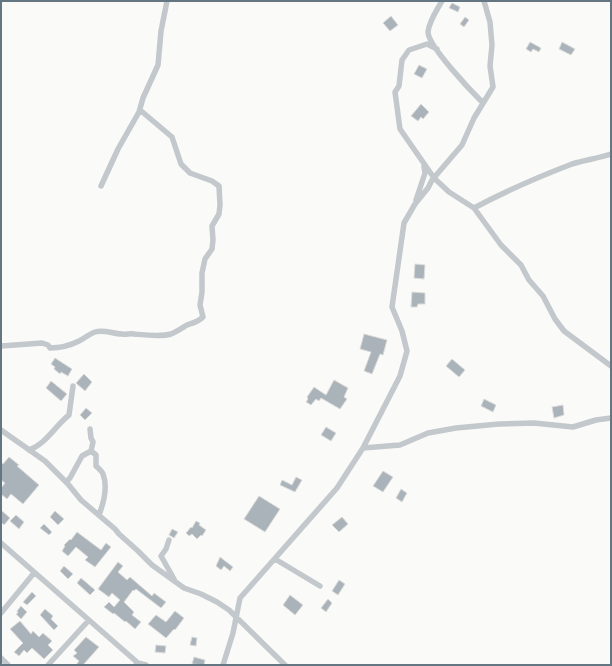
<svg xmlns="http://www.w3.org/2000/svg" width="612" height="666" font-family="'Archivo Narrow',sans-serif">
<rect width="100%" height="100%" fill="#fafaf8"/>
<!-- building -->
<path fill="#aab3b9" stroke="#dcdcda" d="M452,3L460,7L458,12L449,8Z
M391,16L398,25L390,31L383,23Z
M465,17L469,20L464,27L460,24Z
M530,42L541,48L539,52L533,49L531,52L526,49Z
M562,42L575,49L571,55L559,49Z
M419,65L427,69L422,78L414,74Z
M421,104L429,112L423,119L421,117L418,121L411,116Z
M415,264L425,265L424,279L414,278Z
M412,292L425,293V304H418L417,307H411Z
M364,334L387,340L383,355L380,354L372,374L364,371L371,352L360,349Z
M55,358L72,369L68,376L61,372L60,374L54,369L55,367L51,364Z
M452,359L465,370L459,377L446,366Z
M84,374L92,382L85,391L76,383Z
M334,380L348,388L344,397L347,399L340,409L321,398L319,401L316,399L311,405L306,402L308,399L307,397L314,387L326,395Z
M51,381L67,394L61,401L46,388Z
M484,399L496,405L493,412L481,406Z
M563,405L564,415L554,418L552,407Z
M86,408L92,413L85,420L80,415Z
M326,427L336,433L331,441L321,435Z
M9,457L19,465L17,466L39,485L23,504L11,494L7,499L1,494V488L5,483L1,480V462L3,464Z
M383,471L393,477L383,492L373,486Z
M296,477L302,480L295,492L280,485L282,480L292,485Z
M401,489L407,493L402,502L396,498Z
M259,496L280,509L265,532L244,519Z
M1,510L10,518L4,525L1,522Z
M55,511L64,519L58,525L50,517Z
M16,515L24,522L19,529L10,521Z
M342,517L348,524L339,532L332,525Z
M196,521L200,523L199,525L206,530L202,536L201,535L197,539L192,534L189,536L186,533L191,527L192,528Z
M44,524L52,532L49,535L40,528Z
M172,529L178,532L174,538L169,535Z
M77,532L101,550L106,543L111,547L95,567L85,560L88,557L76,547L68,556L62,551L65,546L64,545L70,539L71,540Z
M220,557L233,567L230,571L224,566L221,570L216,566Z
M118,562L123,566L118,572L127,580L130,577L152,596L154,593L166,602L161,608L136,589L134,591L133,590L124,602L134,612L132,615L141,622L135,629L126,621L125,622L114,613L113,614L104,607L109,602L114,607L120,600L112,593L109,597L98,589Z
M64,566L73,574L68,579L60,571Z
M81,578L95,590L90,595L77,583Z
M339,580L345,584L338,595L332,591Z
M32,592L36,596L27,605L23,602Z
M290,595L303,605L295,615L283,605Z
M328,599L332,603L326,612L321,608Z
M21,606L27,612L21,619L16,614L18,613L17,611Z
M45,609L53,616L51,619L58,626L54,630L40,615Z
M175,611L184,618L175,630L174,629L166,638L148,624L156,615L166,622Z
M20,621L31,634L33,631L39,637L43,633L52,641L48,645L53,650L44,659L32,648L27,653L24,650L19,656L14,652L23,643L10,629Z
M86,637L99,647L83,665H76L79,661L73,656L77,653L74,650Z
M192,637L197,638L196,646L190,645Z
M156,645L166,646L165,653L155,652Z
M194,657L205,660L204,665L192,664Z"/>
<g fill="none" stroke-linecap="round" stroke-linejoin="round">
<!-- minor -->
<path stroke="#c3c8cc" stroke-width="5.5" d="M442,1C437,10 429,21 428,32C428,46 472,92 483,103
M437,49L427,44L409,50L402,60L399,86L395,92L400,129L434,178L449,192L474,208C506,191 538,177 572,164C585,160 599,158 611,154
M101,186L118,149L139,112L143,98L158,65L161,31L167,1
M416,200L425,173L424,166
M474,208L501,245L521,265L529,280L543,296L555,319L564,331L611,366
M1,346L42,343L48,345L50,348C60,348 71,345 79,341C85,338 89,334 95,332C104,329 113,334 122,334C126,335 130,333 134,334C145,335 160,337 171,334C176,332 182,328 187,325C193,323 198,322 203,317L200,305L202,292V273L205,259L212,249L213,240L212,226L219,214L220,205L219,186L212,181L190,173L181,164L172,137L140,110
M1,430L45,461L68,484L81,500L115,529L119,534L138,551L152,565L184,588L201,594L217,602L229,610L285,665
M363,448L400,445L428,433L456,428L499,424L534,423L573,427L596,420L611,418
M29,450C46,444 55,426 69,415L73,386
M91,451L96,455V466C98,468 102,471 103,474C108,487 104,502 99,515
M66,482L70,478L82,456L91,451L93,442L91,438L90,429
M169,540L166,549L161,556L174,579
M1,543L138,663L136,665
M275,559L320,586
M1,613L34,573
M1,658L8,665
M138,663L146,665
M48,665L89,620
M223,665L233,633L240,598L337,488L363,448L400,376L407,351L402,331L392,307L404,223L415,204L428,188L432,180L462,145L474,118L493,87L490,66L492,45L490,22L484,1"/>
</g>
<!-- border -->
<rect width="612" height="666" fill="none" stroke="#657683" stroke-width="4"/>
</svg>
